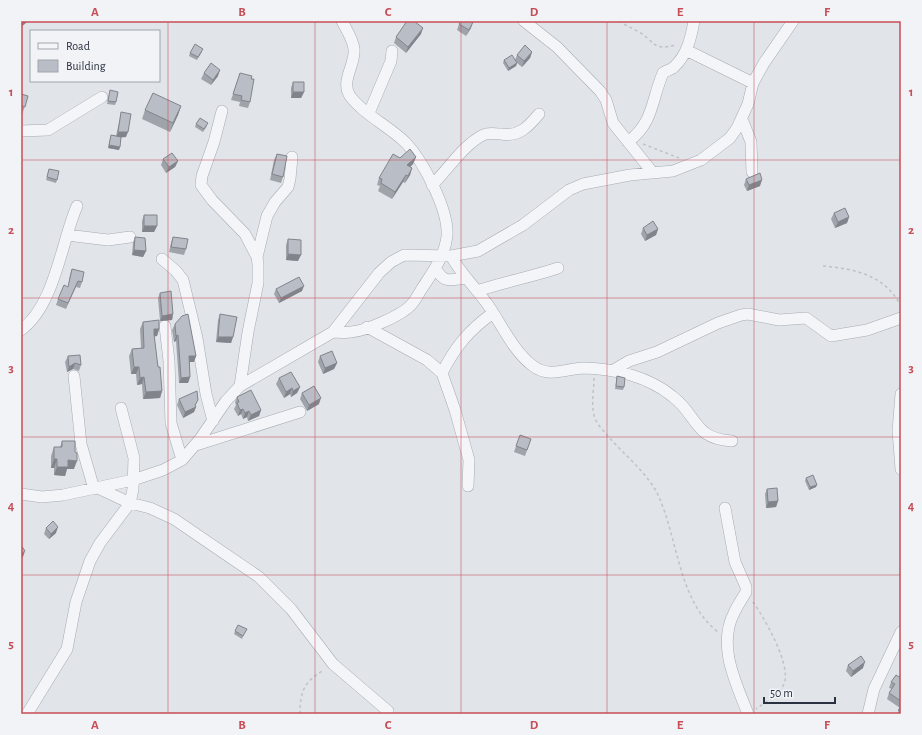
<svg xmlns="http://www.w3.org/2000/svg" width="922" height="735" font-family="'Alegreya Sans',sans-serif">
<rect width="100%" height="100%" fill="#e1e4e9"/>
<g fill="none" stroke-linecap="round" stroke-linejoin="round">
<defs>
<path id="minor" d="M524,21L557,47L600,91L606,100L613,123L653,173
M686,50L753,83
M222,111L214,142L202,176L201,185L212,200L245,234L257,257L258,264V283L248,332L240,386
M369,113L391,61L392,51
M742,119L751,142L752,172
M21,131L48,130L102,97
M628,142C654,122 651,101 663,73C667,70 671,70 674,67C687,55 691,38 694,21
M432,185C448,170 462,146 483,135C489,132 494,134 501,134C519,137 528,127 539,114
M67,235L108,240L130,237
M451,256C461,274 476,288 488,305C502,325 513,351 533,366C549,378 565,369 583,368C598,368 616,371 631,375C644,379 661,387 672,396C698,415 693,439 732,441
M257,257L267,216L275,202L288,187L290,179L292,157
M162,259L176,271L183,280L197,338L206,394L213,421
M435,268C445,284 449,280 466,278
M477,291C504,282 531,277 558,268
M165,326L169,361L171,423L182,460
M367,327L427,360L442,373L455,410L469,460L468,486
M21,330C55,305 61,243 77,206
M333,332C339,332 345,333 351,332C365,331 401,316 411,305C415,301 418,295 421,290C432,273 445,256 447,236C449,210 423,161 406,143C389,126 364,115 350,96C340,81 356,64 354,49C353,39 346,29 342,21
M612,371L629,361L657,352L718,323L741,315L748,314L779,320L806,318L831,336L867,330L901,318
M442,373C455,347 469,330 493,313
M74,376L81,444L94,489
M901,394L898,431L901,469
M196,445L300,412
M98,488L130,503L150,508L174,519L259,577L291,609L333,664L388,711
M21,494L42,497L63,495L133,480L163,470L182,460L200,439L226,401L240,386L333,332L379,273L391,262L404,255L451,256L478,251L523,225L569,190L583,184L630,175L673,171L701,160L730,138L737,128L748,104L753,83L764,63L793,21
M725,508L735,562L746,587V592C742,599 737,606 734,613C717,646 736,683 748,714
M27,714L67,649L76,602L90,561L100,543L130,503L133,489L134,458L121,408
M868,714L874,689L901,632"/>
</defs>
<!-- minor casing -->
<use href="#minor" stroke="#a6abb3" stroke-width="12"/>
<!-- path -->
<path stroke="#bfc2c8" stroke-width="1.5" stroke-dasharray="3 3" stroke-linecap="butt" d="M619,21C625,25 632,28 639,32C656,42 652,51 676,45
M643,144L679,158
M823,266C855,269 885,275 901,306
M594,378C594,390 591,403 594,415C595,422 602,429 607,435C623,454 647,472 658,495C678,538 678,601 718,632
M753,602C764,617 792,666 784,684C779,695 765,702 756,709
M300,714C300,691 304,682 324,670"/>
<!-- minor -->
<use href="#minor" stroke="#f4f5f8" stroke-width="11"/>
</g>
<!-- wall -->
<path fill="#9fa3aa" d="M459,24L471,28L466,36L457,30Z
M421,34L406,53L394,43L396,37Z
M202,52L197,60L189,56L190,53Z
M532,52L530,58L522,67L517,63L516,66L508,71L503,63L504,60H515L517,55Z
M204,73L218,76L211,85L201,79Z
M240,73L251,79L250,102L248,108L239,106L240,102L231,100Z
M293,82L304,92L301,98H291V88Z
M110,90L116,102L115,105L107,104Z
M21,94L28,96L22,115H21Z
M181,106L178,115L170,132L142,119L145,110Z
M121,112L126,137H121L119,150L108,148L111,135L116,136L120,118Z
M196,124L207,126L203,132L195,127Z
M277,154L283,177L281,183L270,180L274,160Z
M416,157L413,164L410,167L412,168L410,175L405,183L403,182L392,199L378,191L380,186L377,185L379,178L400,158Z
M163,159L178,161L175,167L166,173L161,165Z
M49,169L57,180L56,183L46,180Z
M746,179L760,186L747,191L744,185Z
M834,213L849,217L847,223L835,228L831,219Z
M144,215L157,226L154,232H142V221Z
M643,228L658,229L656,235L645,241L641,234Z
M135,237L146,251L143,257L132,255L133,243Z
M173,237L186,249L184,255L169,252L171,243Z
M288,239L298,261L286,260V245Z
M72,269L82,282L80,288L76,287L66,309L56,305L58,299L68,287L70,275Z
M276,289L302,291L279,303L274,294Z
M160,293L173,314L172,320L160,321L158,298Z
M220,314L233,337L231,343L216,342L218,320Z
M143,322L159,329L157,336H154L158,367L162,391L160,398L143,399L142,384L137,385L136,374H131L129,356L132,349L141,348L140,329Z
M175,324L196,356L194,362H190V377L188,383H179L176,341L174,342L172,330Z
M68,356L81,365L79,371L73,369L67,372L65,362Z
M320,356L337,363L334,369L323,374L318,362Z
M617,376L624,387L623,390L615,389Z
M279,378L300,387L297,393L291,397L290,394L284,398L276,384Z
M302,393L319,404L307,411L300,399Z
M237,397L261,410L259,416L248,421L247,417L243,419L241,414L238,416L234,409L236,405L235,402Z
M179,399L195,406L196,407L194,412L183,418L177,405Z
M531,439L525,456L514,452L516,446Z
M62,441L74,469H67L65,476L54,475V468H51V456L54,447H60Z
M806,478L816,487L809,490L805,481Z
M767,489L778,501L776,507L766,508L765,494Z
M46,528L56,533L49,539L44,534Z
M235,631L245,632L242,639L234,634Z
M848,665L863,668L851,677L846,671Z
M901,678V714H897L900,708L887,699L889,693L892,689L889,688L891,682Z"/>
<!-- shaded-wall -->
<path fill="#82848b" d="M23,21H27L26,23L21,27V23Z
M473,22L471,28L466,36Z
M423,28L421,34L406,53L408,47Z
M532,52L530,58L522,67L524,61Z
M517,63L516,66L508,71L509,68Z
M220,70L218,76L211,85L213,80Z
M293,92H304L301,98H291Z
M181,106L178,115L170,132L173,123Z
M118,132H128L126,137L116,138Z
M109,145L120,147L119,150L108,148Z
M416,157L413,164L404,172L407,165Z
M178,161L175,167L166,173L169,167Z
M412,168L410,175L405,183L408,176Z
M406,175L403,182L392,199L395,192Z
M762,180L760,186L747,191L749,185Z
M849,217L847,223L835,228L838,222Z
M144,226H157L154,232H142Z
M658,229L656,235L645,241L647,235Z
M134,250L146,251L143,257L132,255Z
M288,254L301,255L298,261L286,260Z
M304,286L302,291L279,303L281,298Z
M173,314L172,320L160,321L162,316Z
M154,329H159L157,336L152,337Z
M178,335L176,341L174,342L176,336Z
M218,337H233L231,343L216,342Z
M189,356H196L194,362H187Z
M75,363L73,369L67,372L69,367Z
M337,363L334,369L323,374L325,368Z
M134,367H139L136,374H131Z
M144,377L142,384L137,385L140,378Z
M190,377L188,383H179L181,378Z
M300,387L297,393L291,397L293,391Z
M292,388L290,394L284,398L286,392Z
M162,391L160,398L143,399L146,392Z
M321,398L319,404L307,411L309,405Z
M198,400L194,408L196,407L194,412L183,418L185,412L195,405Z
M243,409L241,414L238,416L240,410Z
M261,410L259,416L248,421L251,415Z
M249,411L247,417L243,419L245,413Z
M54,459H57L54,468H51Z
M68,460L77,461L74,469H67L65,476L54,475L57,467Z
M817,485L816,487L809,490L810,487Z
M778,501L776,507L766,508L768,502Z
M58,527L56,533L49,539L51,534Z
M25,551L23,557L21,559V554Z
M865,662L863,668L851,677L853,671Z"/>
<!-- building -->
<path fill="#b9bdc6" stroke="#82848b" d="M407,21H414L423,28L408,47L396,37Z
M461,21H472L473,22L469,30L459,24Z
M195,44L203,49L198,57L190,53Z
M525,45L532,52L524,61L517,55Z
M512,55L517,63L509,68L504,60Z
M211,63L220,70L213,80L204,73Z
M240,73L252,76L251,79H254L250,102L241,100L242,96L233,94Z
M293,82H304V92H293Z
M110,90L118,92L116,102L108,101Z
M153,93L181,106L173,123L145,110Z
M21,94L28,96L25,107L21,106Z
M121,112L131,114L128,132H118Z
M200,118L208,123L204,129L196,124Z
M111,135L121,137L120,147L109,145Z
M410,149L416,157L407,165L412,168L408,176L406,175L395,192L381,183L382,179L379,178L393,154L400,158Z
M172,153L178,161L169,167L163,159Z
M277,154L287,156L283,177L272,174Z
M49,169L59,171L57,180L47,177Z
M760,173L762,180L749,185L746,179Z
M845,208L849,217L838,222L834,213Z
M144,215H157V226H144Z
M653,221L658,229L647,235L643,228Z
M135,237L145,238L146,251L134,250Z
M173,237L188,239L186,249L171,247Z
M288,239L301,240V255L288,254Z
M72,269L84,272L82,282L78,281L68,303L58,299L64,285L68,287Z
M299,277L304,286L281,298L276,289Z
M171,291L173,314L162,316L160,293Z
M188,314L196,356H189L190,377L181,378L178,335L176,336L175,324L182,316Z
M220,314L237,317L233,337H218Z
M159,320V329H154V334L158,367H160L162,391L146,392L144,377L140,378L139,367H134L132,349L144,348L143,322Z
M332,351L337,363L325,368L320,356Z
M80,355L81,365L75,363L69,367L68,356Z
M291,372L300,387L293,391L292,388L286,392L279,378Z
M617,376L625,378L624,387L616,386Z
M314,386L321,398L309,405L302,393Z
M251,390L261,410L251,415L249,411L245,413L243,409L240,410L237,403L239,402L237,397Z
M197,391L198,400L195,405L196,407L185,412L179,399Z
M520,435L531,439L527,450L516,446Z
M62,441H75V452L77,453V461L68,460V467H57V459H54V447H62Z
M813,475L817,485L810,487L806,478Z
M777,488L778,501L768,502L767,489Z
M53,521L58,527L51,534L46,528Z
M21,545L25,551L21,554Z
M238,625L247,629L243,636L235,631Z
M861,656L865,662L853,671L848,665Z
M896,675L901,678V701L889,693L895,684L891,682Z
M901,707V712L898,710Z"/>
<!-- grid -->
<path fill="none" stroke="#c74d57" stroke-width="1" stroke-opacity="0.55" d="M168,21V714M315,21V714M461,21V714M607,21V714M754,21V714M21,160H901M21,298H901M21,437H901M21,575H901"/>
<!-- border -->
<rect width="922" height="735" fill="none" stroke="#f1f3f7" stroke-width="44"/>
<!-- legend -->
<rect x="30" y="30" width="130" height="52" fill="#f1f3f7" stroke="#a1a5ae"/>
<rect x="38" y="43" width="20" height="6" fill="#f4f5f8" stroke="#a1a5ae"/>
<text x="66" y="50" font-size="12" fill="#2a3140">Road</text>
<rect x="38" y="60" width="20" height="12" fill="#b9bdc6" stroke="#a1a5ae"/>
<text x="66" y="70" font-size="12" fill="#2a3140">Building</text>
<!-- scale -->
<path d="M764 697v6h71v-6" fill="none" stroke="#2a3140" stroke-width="2"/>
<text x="770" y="697" font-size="12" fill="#2a3140" stroke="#f1f3f7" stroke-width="3" paint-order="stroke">50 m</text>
<rect x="22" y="22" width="878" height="691" fill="none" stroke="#c74d57" stroke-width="1.5"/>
<g font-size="13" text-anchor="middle" font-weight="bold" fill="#c74d57">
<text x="95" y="16">A</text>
<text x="242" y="16">B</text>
<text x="388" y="16">C</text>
<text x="534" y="16">D</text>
<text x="680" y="16">E</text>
<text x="827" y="16">F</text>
<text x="11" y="96">1</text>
<text x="911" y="96">1</text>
<text x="11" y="234">2</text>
<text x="911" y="234">2</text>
<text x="11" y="372">3</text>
<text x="911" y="372">3</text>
<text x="11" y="510">4</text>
<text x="911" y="510">4</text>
<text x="11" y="648">5</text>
<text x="911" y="648">5</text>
<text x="95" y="729">A</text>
<text x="242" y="729">B</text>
<text x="388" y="729">C</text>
<text x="534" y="729">D</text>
<text x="680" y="729">E</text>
<text x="827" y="729">F</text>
</g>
</svg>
